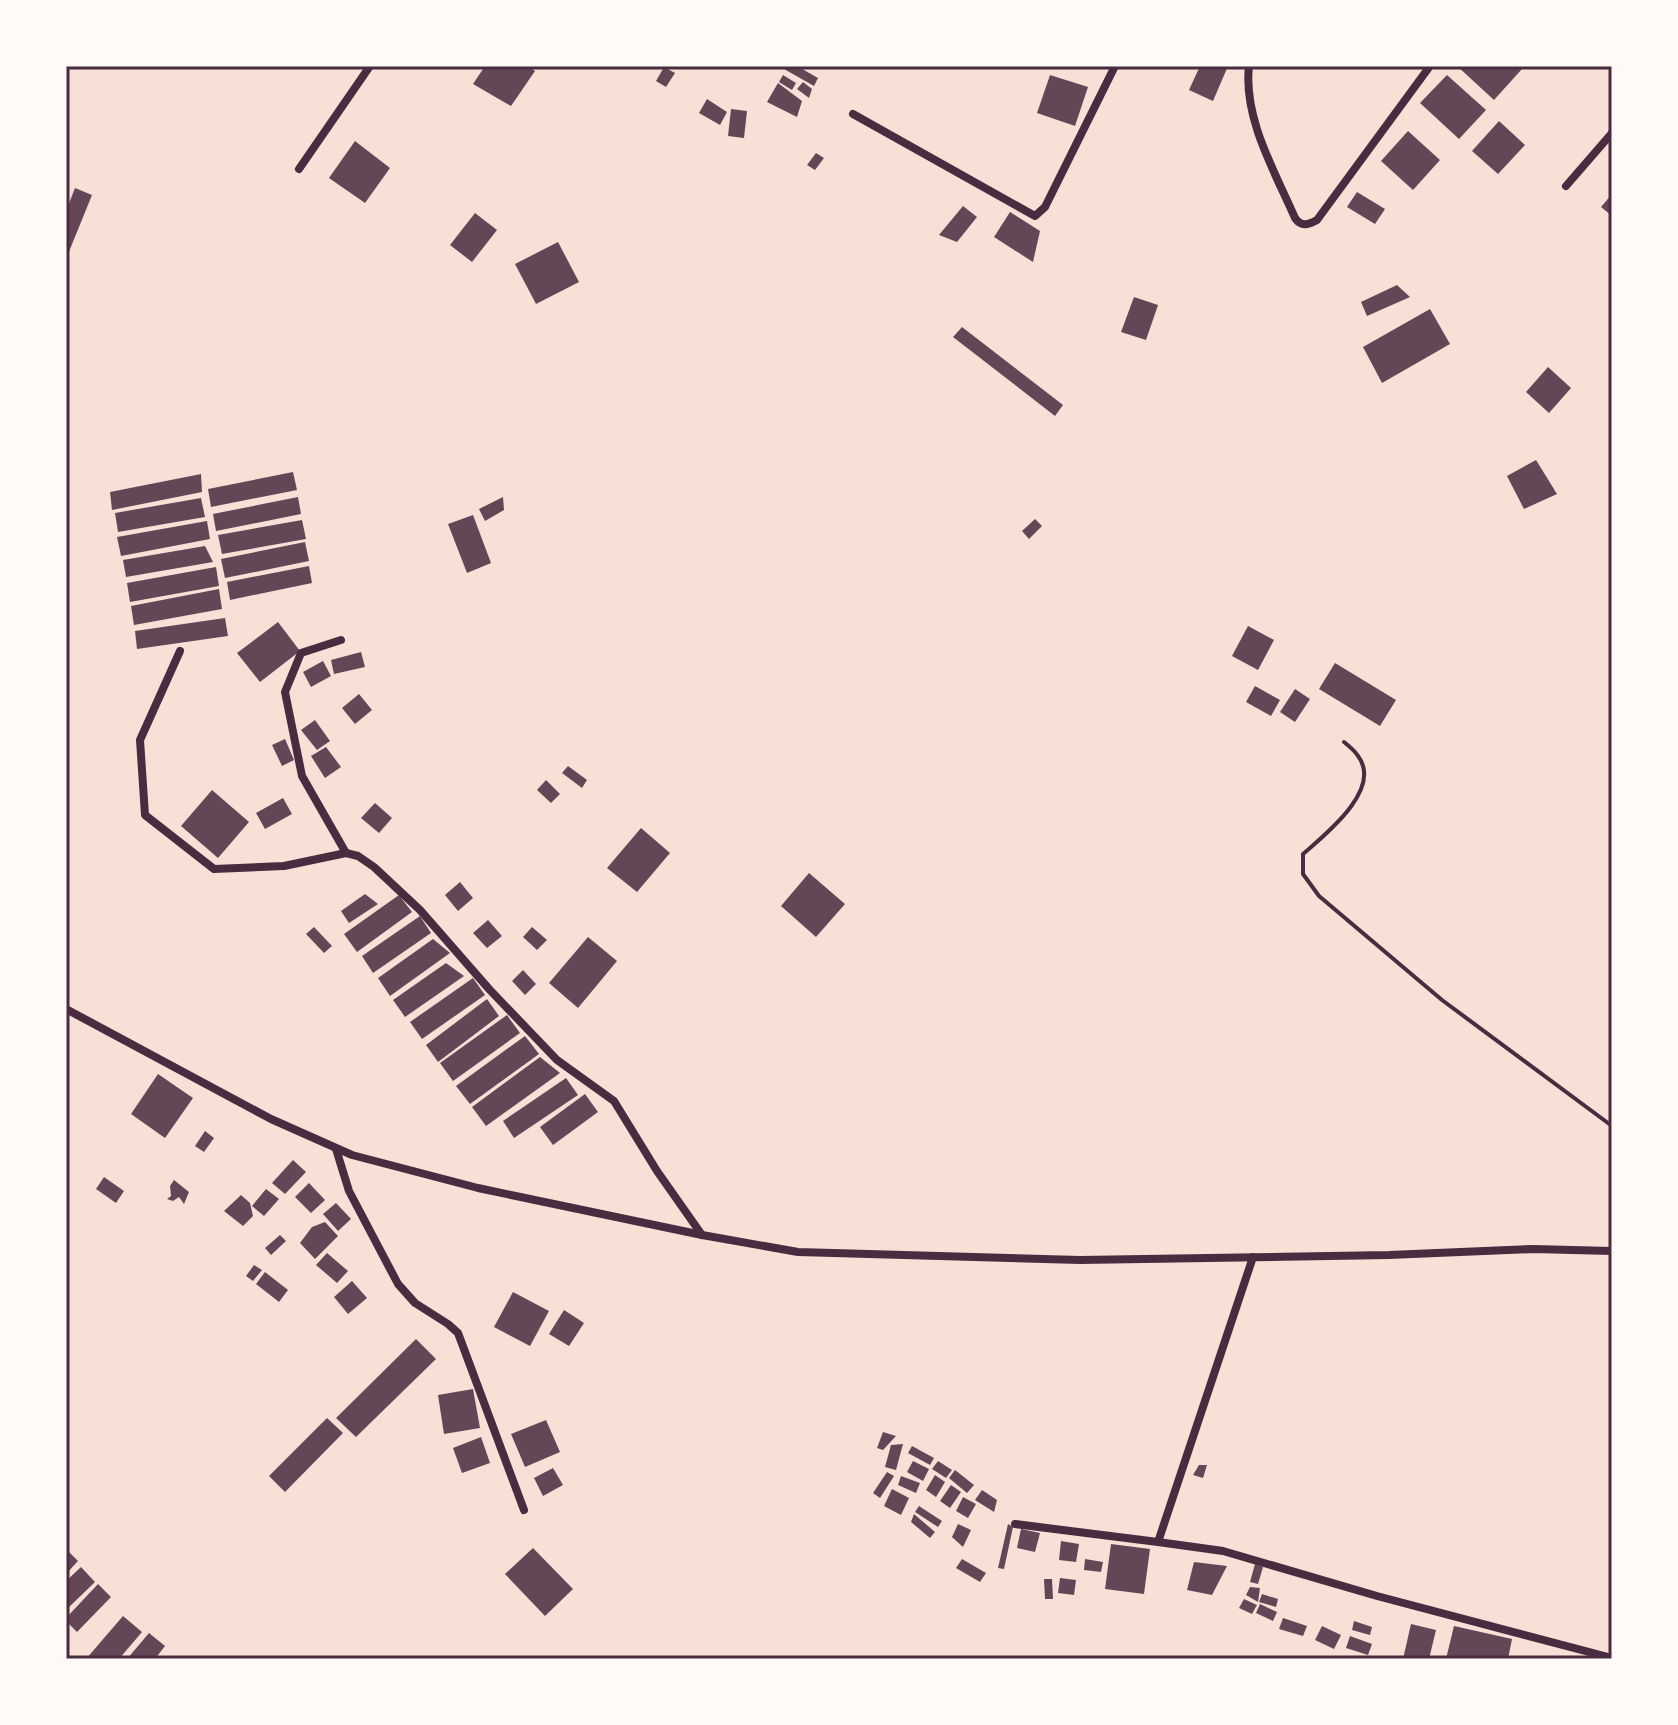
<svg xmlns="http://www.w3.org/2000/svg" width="1678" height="1725" font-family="Jost,sans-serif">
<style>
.building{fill:#644757}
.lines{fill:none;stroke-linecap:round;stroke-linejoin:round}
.service{stroke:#4a2c40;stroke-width:4}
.minor{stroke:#4a2c40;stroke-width:8}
.neatline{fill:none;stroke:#4a2c40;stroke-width:3}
</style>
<rect width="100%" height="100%" fill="#f7e1d7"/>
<!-- building -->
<g class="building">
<polygon points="485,66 528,66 535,71 511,106 473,84"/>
<polygon points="786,66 797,66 818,78 814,86 784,69"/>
<polygon points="1200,66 1228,66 1213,101 1189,90"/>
<polygon points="1457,66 1518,66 1522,69 1494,100"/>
<polygon points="664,67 675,73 666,87 656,81"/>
<polygon points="783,75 796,83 792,90 779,82"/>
<polygon points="1050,75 1088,87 1075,126 1037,113"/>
<polygon points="1447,75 1486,110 1459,139 1420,103"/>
<polygon points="803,82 812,89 809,98 797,89"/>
<polygon points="778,83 802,101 797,117 767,102"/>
<polygon points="707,99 727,112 720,125 699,113"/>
<polygon points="731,109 747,111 744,138 728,136"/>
<polygon points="1499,121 1525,145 1498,174 1472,151"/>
<polygon points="1408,131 1440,160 1413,190 1381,161"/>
<polygon points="355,141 390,168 365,203 329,178"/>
<polygon points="816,153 824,158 815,170 807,165"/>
<polygon points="75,188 92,195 66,259 66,211"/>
<polygon points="1357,192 1385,209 1375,224 1347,207"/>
<polygon points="1612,194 1612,216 1601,207"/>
<polygon points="963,206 977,217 957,242 939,235"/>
<polygon points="1010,212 1040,231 1033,262 994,237"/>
<polygon points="475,213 497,230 472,262 450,245"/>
<polygon points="558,242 579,282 536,304 515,264"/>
<polygon points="1397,285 1410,297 1367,316 1361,302"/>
<polygon points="1134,297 1158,305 1146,340 1121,332"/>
<polygon points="1430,309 1450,344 1382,383 1363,347"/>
<polygon points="962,327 1063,405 1055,416 953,337"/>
<polygon points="1548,367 1571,388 1549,413 1526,392"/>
<polygon points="1536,460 1557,494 1524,509 1507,476"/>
<polygon points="293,472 297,490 211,507 208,489"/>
<polygon points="201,474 202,492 112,510 110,492"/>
<polygon points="298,497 301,514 216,531 213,514"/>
<polygon points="503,497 504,510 485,521 479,509"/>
<polygon points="201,498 205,517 118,532 115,513"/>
<polygon points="473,515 491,563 467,573 448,524"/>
<polygon points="1035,519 1042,526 1029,539 1022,531"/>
<polygon points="302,520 306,539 222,554 218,535"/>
<polygon points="207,521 210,539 121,556 117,537"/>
<polygon points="305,542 309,561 225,578 221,559"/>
<polygon points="205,546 213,562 126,577 123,560"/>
<polygon points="309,566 312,583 230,600 227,582"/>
<polygon points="216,567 219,586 130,602 127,583"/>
<polygon points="219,589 222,609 134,625 131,606"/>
<polygon points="225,618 228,636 137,649 135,631"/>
<polygon points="278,622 300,651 260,682 237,653"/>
<polygon points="1248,626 1274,640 1258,670 1232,656"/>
<polygon points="361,652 365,667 334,674 331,660"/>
<polygon points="323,661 331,676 311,687 303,672"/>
<polygon points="1335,663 1396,700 1380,726 1319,689"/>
<polygon points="1255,686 1280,700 1271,716 1246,702"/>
<polygon points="1295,689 1310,699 1295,722 1280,712"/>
<polygon points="359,694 372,710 355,724 342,708"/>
<polygon points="315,720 330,741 317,750 301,730"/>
<polygon points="285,739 294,760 282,766 272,745"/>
<polygon points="326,747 341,767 325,778 311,756"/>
<polygon points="568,766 587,780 582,788 562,773"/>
<polygon points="546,780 560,794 551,803 537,790"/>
<polygon points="212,790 249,822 218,858 181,826"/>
<polygon points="283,798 292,814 265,829 256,813"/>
<polygon points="375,803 392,818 379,833 361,818"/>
<polygon points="641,828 670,853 637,892 607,868"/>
<polygon points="809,873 845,904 816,937 781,906"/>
<polygon points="460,882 473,898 458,911 445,895"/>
<polygon points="365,894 378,904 349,923 341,911"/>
<polygon points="399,895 412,912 357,952 344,934"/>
<polygon points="420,916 431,933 373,973 362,956"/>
<polygon points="488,920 502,936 487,948 473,933"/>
<polygon points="314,927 332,946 324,953 306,934"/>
<polygon points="532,927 547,940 537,950 523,937"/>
<polygon points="588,937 617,961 578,1008 549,983"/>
<polygon points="433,939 450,953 390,996 378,978"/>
<polygon points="446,963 464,976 405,1017 393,1000"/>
<polygon points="523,970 536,984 525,995 512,981"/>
<polygon points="473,978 485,995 422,1039 410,1022"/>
<polygon points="487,999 499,1016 438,1062 426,1045"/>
<polygon points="507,1015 520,1033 453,1081 440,1063"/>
<polygon points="525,1036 539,1054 470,1104 456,1086"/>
<polygon points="540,1057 560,1073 486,1126 472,1107"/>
<polygon points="158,1074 193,1098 165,1138 131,1114"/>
<polygon points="566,1078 578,1095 514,1138 503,1121"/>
<polygon points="585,1094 598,1112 553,1145 540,1127"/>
<polygon points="205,1131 214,1138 204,1152 195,1146"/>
<polygon points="293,1160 306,1172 285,1194 272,1183"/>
<polygon points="104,1177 124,1191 116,1203 96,1189"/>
<polygon points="174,1180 189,1192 184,1204 179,1197 173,1201 167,1199 171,1196 170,1186"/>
<polygon points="309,1183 325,1200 311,1213 295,1197"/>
<polygon points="266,1189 279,1199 264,1216 252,1206"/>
<polygon points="241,1195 250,1203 253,1216 243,1226 224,1211"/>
<polygon points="336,1203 351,1219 338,1231 323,1214"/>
<polygon points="325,1222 338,1236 315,1259 300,1243 312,1227"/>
<polygon points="280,1235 286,1241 271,1255 265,1248"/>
<polygon points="327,1253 348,1271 337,1283 316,1265"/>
<polygon points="254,1265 262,1270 253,1281 246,1276"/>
<polygon points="265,1272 288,1290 279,1302 256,1284"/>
<polygon points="352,1281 367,1298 348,1314 334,1297"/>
<polygon points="513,1292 549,1311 530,1346 494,1327"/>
<polygon points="564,1310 584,1323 569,1346 549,1334"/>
<polygon points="416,1339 436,1359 356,1437 336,1418"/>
<polygon points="473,1389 480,1428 444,1434 438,1395"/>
<polygon points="327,1418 343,1433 285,1492 269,1476"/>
<polygon points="546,1420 560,1452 525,1467 511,1434"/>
<polygon points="883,1432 896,1436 883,1450 877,1448"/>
<polygon points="481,1437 490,1463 462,1473 453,1448"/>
<polygon points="903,1444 896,1470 885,1467 891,1445"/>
<polygon points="912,1446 934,1458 930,1465 908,1453"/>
<polygon points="913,1461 929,1469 923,1481 907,1472"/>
<polygon points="938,1461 952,1470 946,1478 932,1469"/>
<polygon points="1199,1465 1207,1465 1203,1478 1193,1475"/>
<polygon points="553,1468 563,1485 543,1496 534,1478"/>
<polygon points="955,1470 974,1485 967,1493 949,1478"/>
<polygon points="887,1472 894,1476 880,1498 873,1493"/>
<polygon points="935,1475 945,1482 936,1497 926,1490"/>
<polygon points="901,1476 920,1483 916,1493 898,1485"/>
<polygon points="951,1485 961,1492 950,1508 940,1501"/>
<polygon points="892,1489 909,1498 901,1515 884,1506"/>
<polygon points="982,1490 997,1500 994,1512 975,1500"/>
<polygon points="963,1497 976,1504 968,1518 956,1511"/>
<polygon points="919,1506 942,1521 938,1527 915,1512"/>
<polygon points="914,1514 935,1532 930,1538 911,1522"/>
<polygon points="958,1524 971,1530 963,1547 952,1537"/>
<polygon points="1008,1524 1013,1527 1004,1569 998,1568"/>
<polygon points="1021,1529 1040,1533 1035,1552 1017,1548"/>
<polygon points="1061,1541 1079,1544 1076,1562 1059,1560"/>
<polygon points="1111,1544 1150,1549 1144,1594 1105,1589"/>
<polygon points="533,1548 573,1589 545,1616 505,1574"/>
<polygon points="66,1549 78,1561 66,1574"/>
<polygon points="962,1559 986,1573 980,1582 956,1568"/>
<polygon points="1085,1559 1103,1562 1101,1572 1084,1570"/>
<polygon points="1194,1562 1227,1566 1212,1595 1187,1590"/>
<polygon points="1255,1564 1263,1567 1258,1584 1250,1582"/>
<polygon points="81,1567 95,1582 66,1610 66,1581"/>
<polygon points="1060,1578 1076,1580 1074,1595 1058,1593"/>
<polygon points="1044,1579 1052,1579 1053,1599 1045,1599"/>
<polygon points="98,1584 111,1597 77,1632 66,1621 66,1618"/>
<polygon points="1250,1587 1260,1588 1258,1602 1246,1595"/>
<polygon points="1262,1594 1278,1599 1276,1607 1259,1602"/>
<polygon points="1244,1599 1257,1605 1252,1614 1239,1608"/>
<polygon points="1260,1604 1277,1612 1273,1621 1256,1613"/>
<polygon points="123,1616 142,1632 119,1659 86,1659"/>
<polygon points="1283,1618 1307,1626 1303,1636 1279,1629"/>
<polygon points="1354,1621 1372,1627 1370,1635 1352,1630"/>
<polygon points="1411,1624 1436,1630 1429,1659 1403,1659"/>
<polygon points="1322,1626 1341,1635 1334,1649 1315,1640"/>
<polygon points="1454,1626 1512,1639 1508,1659 1446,1659"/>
<polygon points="149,1633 165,1646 155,1659 127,1659"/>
<polygon points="1350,1636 1372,1644 1368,1655 1346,1648"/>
</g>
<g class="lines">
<!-- service -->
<path class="service" d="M1344,742C1349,746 1355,751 1358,756C1383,789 1326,834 1303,854V874L1319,896L1442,1000L1612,1126"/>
<!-- minor -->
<g class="minor">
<path d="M1249,66C1243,118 1275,172 1295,218C1301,227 1308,225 1317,220L1430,66"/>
<polyline points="853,114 1035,216 1045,207 1115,66"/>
<polyline points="299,169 370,66"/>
<polyline points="1566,186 1612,133"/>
<polyline points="341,640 301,653 285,692 302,776 346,853"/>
<polyline points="180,651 140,740 145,815 214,869 284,866 346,853 358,856 374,867 420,910 489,989 557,1060 614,1101 657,1171 702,1235"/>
<polyline points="66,1009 271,1119 352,1155 478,1188 702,1235 798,1252 1080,1260 1389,1255 1533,1249 1612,1251"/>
<polyline points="336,1149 349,1191 398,1284 415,1303 448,1324 458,1333 524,1510"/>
<polyline points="1015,1524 1158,1542 1253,1257"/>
<polyline points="1158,1542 1223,1551 1377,1596 1612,1658"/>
</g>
</g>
<!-- border -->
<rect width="1678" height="1725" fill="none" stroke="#fffaf5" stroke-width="136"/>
<rect x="68" y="68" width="1542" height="1589" class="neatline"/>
</svg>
